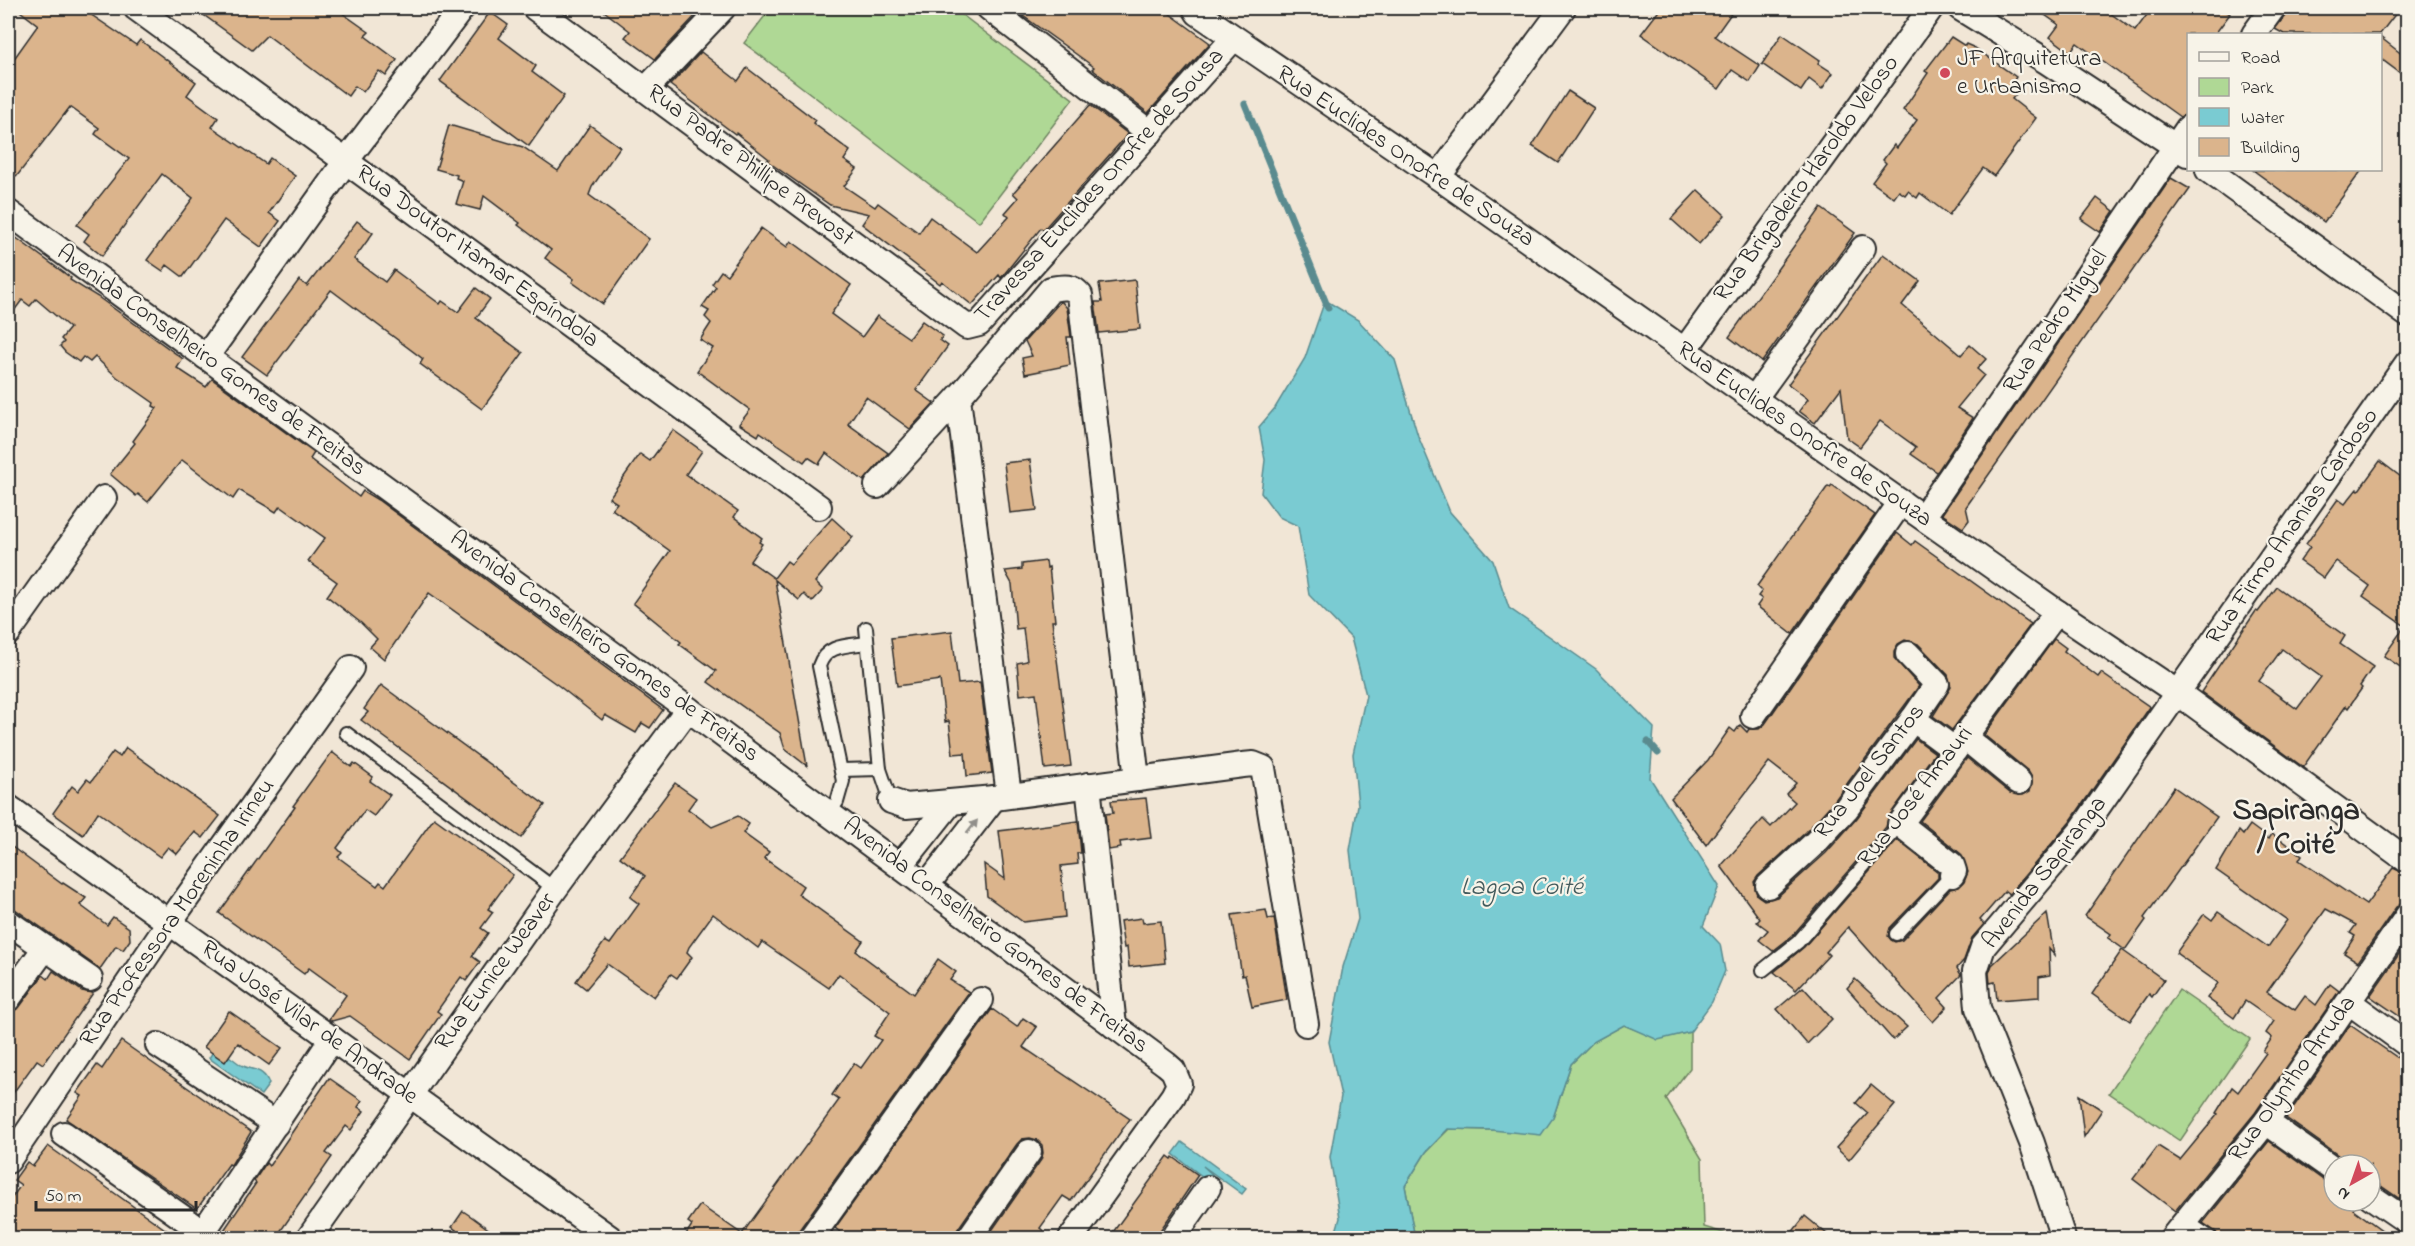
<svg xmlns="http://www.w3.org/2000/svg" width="2415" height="1246" font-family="'Indie Flower',sans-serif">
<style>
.green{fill:#afd895;stroke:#6d8260;stroke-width:1.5}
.water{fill:#7acbd2;stroke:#5a8b8f;stroke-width:1.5}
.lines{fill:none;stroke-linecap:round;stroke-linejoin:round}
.stream{stroke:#5a8b8f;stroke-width:7}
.building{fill:#dbb48c;stroke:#2b2b2b;stroke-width:1.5;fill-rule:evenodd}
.lane-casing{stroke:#2b2b2b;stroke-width:16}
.street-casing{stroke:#2b2b2b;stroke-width:28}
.lane{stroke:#f7f3e8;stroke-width:12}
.street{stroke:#f7f3e8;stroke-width:24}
.oneway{fill:#918f8a}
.poi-dot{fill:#d1495b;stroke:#f7f3e8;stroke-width:2}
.labels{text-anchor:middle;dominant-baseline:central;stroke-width:4.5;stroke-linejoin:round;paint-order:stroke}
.poi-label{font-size:24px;fill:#2b2b2b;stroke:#f7f3e8;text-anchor:start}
.street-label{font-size:24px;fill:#2b2b2b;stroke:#f7f3e8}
.water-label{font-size:26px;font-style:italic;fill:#435b5d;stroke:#f7f3e8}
.district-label{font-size:30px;font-weight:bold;fill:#2b2b2b;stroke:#f7f3e8}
</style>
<rect width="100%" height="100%" fill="#f1e6d6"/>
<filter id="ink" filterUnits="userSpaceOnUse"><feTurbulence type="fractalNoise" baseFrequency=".0167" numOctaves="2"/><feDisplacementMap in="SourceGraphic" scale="12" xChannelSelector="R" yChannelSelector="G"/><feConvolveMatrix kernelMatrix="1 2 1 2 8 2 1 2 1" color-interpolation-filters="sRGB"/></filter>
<g filter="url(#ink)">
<!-- green -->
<g class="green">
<polygon points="771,8 953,8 1073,99 979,222 744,43"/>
<polygon points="2179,990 2250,1039 2180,1141 2109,1093"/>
<polygon points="1624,1025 1658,1039 1690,1032 1690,1068 1666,1099 1702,1159 1704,1227 1734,1236 1734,1238 1415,1238 1405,1186 1426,1152 1449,1129 1492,1130 1553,1118 1571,1064 1593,1042"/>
</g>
<!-- water -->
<g class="water">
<polygon points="1325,300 1358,320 1395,360 1418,436 1450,512 1493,561 1509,608 1596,669 1654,728 1650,778 1719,886 1703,926 1720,944 1725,971 1712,1002 1690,1032 1658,1040 1624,1025 1593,1042 1571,1064 1553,1118 1541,1135 1492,1130 1448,1129 1426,1152 1405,1186 1415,1238 1334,1238 1340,1218 1330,1157 1341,1096 1329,1042 1343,967 1358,919 1350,850 1358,805 1353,754 1366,695 1351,638 1309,595 1298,526 1279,517 1261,493 1265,460 1259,427 1275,408 1305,358"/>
<path d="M216,1047C225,1053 233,1059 241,1065C252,1071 264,1068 269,1084L261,1095L209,1058Z"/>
<polygon points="1182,1142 1246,1189 1242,1194 1203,1166 1215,1177 1211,1183 1173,1154"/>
</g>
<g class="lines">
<!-- stream -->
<g class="stream">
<polyline points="1245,104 1328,308"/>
<polyline points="1648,742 1658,753"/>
<polyline points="2194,1237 2196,1238"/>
</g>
</g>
<!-- building -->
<g class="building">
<polygon points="16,8 81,8 136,45 140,40 196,82 187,95 218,118 212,127 266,164 270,158 295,176 269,213 280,221 261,247 224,220 183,277 167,265 163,271 147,260 193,198 162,174 102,256 84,241 89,234 77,225 129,159 95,134 99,128 70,107 17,176 8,169 8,67 38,25"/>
<polygon points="194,8 335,8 369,32 365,36 397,60 386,76 379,71 363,92 355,86 348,96 267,35 252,50"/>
<polygon points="600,8 688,8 697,14 655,59 625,37 630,31"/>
<polygon points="1012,8 1162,8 1210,43 1148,113 1092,69 1094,67"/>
<polygon points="1661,8 1735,8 1715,36 1760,66 1750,82 1732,70 1719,89 1641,34"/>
<polygon points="2035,8 2103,8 2135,31 2152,8 2221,8 2230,14 2215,34 2188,34 2188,114 2180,117 2077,43 2070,52 2050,37 2059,25"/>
<polygon points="2287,8 2400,8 2380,34 2284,34 2275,29 2285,16"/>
<polygon points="490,12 508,25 499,38 536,66 532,72 564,96 529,146 440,81"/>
<polygon points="1782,34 1820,60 1818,63 1833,73 1822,89 1809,79 1801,91 1762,64"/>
<polygon points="1951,37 1965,46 1966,44 1975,48 2016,77 2009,89 2016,94 2012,99 2036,118 1994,176 1983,168 1949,215 1920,193 1917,198 1908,191 1905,195 1899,191 1894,198 1872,182 1886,163 1883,160 1894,145 1897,148 1917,120 1903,110 1928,73 1925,71"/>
<polygon points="2380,37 2408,59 2408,79 2380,58"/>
<polygon points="701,52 738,81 747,68 815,120 813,123 850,151 844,160 857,169 844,186 875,207 878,203 919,233 930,217 977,252 1009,217 1005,213 1018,198 1013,193 1090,105 1128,134 1043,230 1041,228 1001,278 999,275 972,305 942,281 940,284 862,224 869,214 830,205 767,161 769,159 736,133 735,134 670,85"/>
<polygon points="1568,91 1594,108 1558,163 1532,146"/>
<polygon points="449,125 523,147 558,171 590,125 620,147 592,187 589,195 649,239 603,304 572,282 574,279 545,258 551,250 518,225 520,223 484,196 480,210 456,204 463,181 456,178 457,175 436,169"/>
<polygon points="2253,170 2362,170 2324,222"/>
<polygon points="2171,178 2190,189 1966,507 1969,520 1963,528 1942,514"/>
<polygon points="1698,190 1725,215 1699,244 1671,219"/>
<polygon points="2097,198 2114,211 2100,232 2081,219"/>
<polygon points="1821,208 1855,233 1762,362 1729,337"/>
<polygon points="357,221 373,233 354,259 385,282 394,270 440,304 442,301 458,312 476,288 490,299 476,318 523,353 482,409 420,364 423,359 331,290 267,375 242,357 299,280 307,286"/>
<polygon points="761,228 787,247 791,241 851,285 831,314 862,337 877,316 909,338 922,321 943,336 940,340 948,346 916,390 934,403 910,429 866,397 848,424 888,453 864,481 826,453 819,464 808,457 804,462 760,432 758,436 739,424 750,410 697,371 713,348 700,340 711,323 705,317 709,311 702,307 716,287 712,284 721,271 727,275"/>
<polygon points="15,237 71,278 70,280 98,297 183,359 177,368 206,387 212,379 314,453 310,459 359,497 363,491 378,500 663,710 650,728 642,723 636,733 605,715 602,720 559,686 429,593 384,659 370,647 377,639 361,623 327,596 337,582 308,561 325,538 280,506 276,512 239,490 233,499 182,460 148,502 138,494 136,496 110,474 135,443 133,441 157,408 153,406 154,403 117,377 95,357 90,362 83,357 79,362 65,352 60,346 64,342 61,339 70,328 36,299 30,306 22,300 8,319 8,249"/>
<polygon points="1883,254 1920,281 1902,305 1961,355 1970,345 1986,359 1977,369 1984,375 1957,408 1973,418 1937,472 1911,454 1916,447 1880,421 1860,447 1847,438 1841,388 1815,423 1799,411 1808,399 1788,384"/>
<polygon points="1135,280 1140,329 1099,333 1095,302 1102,302 1099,284"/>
<polygon points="1060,302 1062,302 1067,308 1071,337 1067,337 1070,365 1025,374 1022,358 1032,356 1025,341"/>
<polygon points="673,430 702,451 686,474 738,511 734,517 762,538 759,542 762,544 750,561 774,578 787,561 791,564 832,518 853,537 815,582 823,590 812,602 804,594 799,600 775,580 807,766 785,749 780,733 708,682 716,671 679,644 681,642 633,603 670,551 612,509 617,503 609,498 640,454 650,461"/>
<polygon points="1030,460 1037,510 1010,513 1004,463"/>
<polygon points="2380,461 2401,477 2400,479 2408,485 2408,672 2384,656 2405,626 2363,596 2370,586 2336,561 2324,578 2300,561 2310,547 2306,544 2338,499 2345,504 2357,489 2359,490"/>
<polygon points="1832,485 1875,515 1792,634 1757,606 1762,599 1758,596 1762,591 1757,586 1828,486 1830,487"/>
<polygon points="1897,533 1912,545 1915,541 2031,624 1952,730 1933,716 1951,687 1948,675 1918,644 1905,640 1898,644 1894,651 1894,658 1919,686 1835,800 1806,832 1758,876 1754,882 1757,895 1764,900 1777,897 1826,853 1857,818 1916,739 1935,753 1889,816 1886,827 1792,936 1773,951 1759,940 1768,930 1757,922 1760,919 1721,866 1763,819 1771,827 1795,802 1786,794 1796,783 1769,762 1706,845 1671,798 1708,760 1730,728 1735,732 1740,725 1747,732 1749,729 1759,729 1765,724"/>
<polygon points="1046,561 1047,568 1049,567 1055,621 1052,621 1071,766 1045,769 1036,693 1020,695 1017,663 1027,661 1023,628 1016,629 1012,584 1005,571 1022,569 1022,564"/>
<path d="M2277,587L2345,636L2340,644L2373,667L2360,686L2362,688L2348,708L2346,706L2303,767L2201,692L2256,611L2258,612ZM2282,649L2321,677L2297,709L2259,681Z"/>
<polygon points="952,631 958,684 980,682 992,773 967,776 965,753 953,754 949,721 945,722 940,680 897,686 891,638"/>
<polygon points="2054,639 2066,648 2064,651 2098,677 2101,673 2150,707 2070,822 2009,894 2005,891 1980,920 1984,924 1972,938 1964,960 1957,968 1961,975 1939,998 1947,1007 1933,1022 1848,927 1826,952 1829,955 1796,990 1774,972 1804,947 1897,840 1938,872 1938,878 1890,928 1888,936 1891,940 1895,942 1902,940 1950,889 1959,887 1964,882 1968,872 1961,854 1920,821 1967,758 2010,793 2023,795 2030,791 2032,778 2028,771 1984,735"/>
<polygon points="381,685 545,805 521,838 361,720 368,712 364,709"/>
<polygon points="126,748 220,816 203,838 195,832 177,854 168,847 160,857 98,812 83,835 53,813 72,786 78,791 87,779 91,782 113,752 120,757"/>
<polygon points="332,752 351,767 354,763 373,777 370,781 390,795 374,816 365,810 337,848 342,853 338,857 377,886 380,882 385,886 434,818 513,875 488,909 493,912 481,928 488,933 472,956 480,962 466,981 461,977 437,1011 441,1014 410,1059 350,1016 332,1021 329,1019 346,995 309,968 304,974 219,913 290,814 295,807 293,806"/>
<polygon points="675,783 696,798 688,809 712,827 738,816 749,824 743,833 769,852 764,858 803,886 798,894 863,941 856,951 914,994 938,959 956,972 950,980 969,992 799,1230 797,1239 683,1239 692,1225 688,1222 700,1205 742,1234 839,1100 832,1095 854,1063 861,1068 881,1040 874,1036 890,1012 839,974 829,988 762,942 758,948 713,914 689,947 687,952 692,957 677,978 671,974 654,997 607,964 586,989 576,981 605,941 610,944 639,904 630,897 645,876 620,857"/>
<polygon points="2174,787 2217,817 2144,918 2146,920 2125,950 2108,938 2111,934 2085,916"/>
<polygon points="1146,798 1151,838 1120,842 1121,848 1109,850 1105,814 1113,813 1111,801"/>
<polygon points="1078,821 1081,853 1077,853 1078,864 1061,866 1065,917 1023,922 987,896 984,864 1005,879 999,831"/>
<polygon points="2250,825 2269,839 2272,834 2302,855 2299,860 2366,905 2393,868 2408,875 2408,901 2396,907 2358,962 2344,953 2355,936 2350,933 2356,925 2326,909 2267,992 2295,1010 2305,996 2316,1005 2330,984 2339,991 2255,1113 2175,1211 2133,1179 2158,1146 2180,1160 2218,1114 2216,1113 2232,1087 2238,1092 2266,1053 2263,1051 2272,1038 2266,1033 2274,1021 2245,1001 2234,1018 2207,998 2218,983 2176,953 2204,914 2212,920 2218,912 2268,947 2287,920 2216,870 2239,831 2243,835"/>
<polygon points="8,844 62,884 63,883 86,898 80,905 107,925 113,917 129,928 130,940 123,950 116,946 100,969 8,904"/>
<polygon points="1266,910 1268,919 1274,918 1287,1000 1252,1007 1245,975 1242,976 1232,915"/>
<polygon points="2047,913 2054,955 2049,949 2050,975 2039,977 2039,997 1997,1000 1995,982 1990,983 1989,973 1992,965"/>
<polygon points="1142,918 1143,923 1161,921 1165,963 1129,967 1127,947 1124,948 1120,921"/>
<polygon points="2408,941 2408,1022 2370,996"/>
<polygon points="2122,950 2164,980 2152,997 2149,994 2130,1021 2092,994"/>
<polygon points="53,971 82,991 93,993 43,1064 37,1060 8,1100 8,1013 19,1008 43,975 48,979"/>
<polygon points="1855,979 1907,1027 1893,1040 1847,988"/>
<polygon points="1803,987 1832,1019 1807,1044 1777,1009"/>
<polygon points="992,1009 1017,1027 1023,1018 1037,1027 1023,1047 1130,1119 1071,1201 1063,1196 1040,1228 1053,1239 986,1239 1041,1160 1043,1153 1042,1145 1037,1140 1030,1138 1022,1139 1017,1144 957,1230 955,1239 849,1239 835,1228"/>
<polygon points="229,1011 282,1048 269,1065 238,1043 225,1062 204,1047"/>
<polygon points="2350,1025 2408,1065 2408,1189 2400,1199 2378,1184 2370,1182 2370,1165 2347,1165 2342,1158 2286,1118"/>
<polygon points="121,1041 251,1132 231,1165 229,1164 197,1209 66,1119 82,1096 77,1093 97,1065 102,1069"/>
<polygon points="329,1078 362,1101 358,1107 364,1111 351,1130 346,1126 326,1153 332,1157 275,1239 218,1239 256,1183 254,1181 266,1163 269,1166"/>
<polygon points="1871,1085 1895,1105 1849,1160 1836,1148 1868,1113 1856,1103"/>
<polygon points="2079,1095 2102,1110 2084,1137"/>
<polygon points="2269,1141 2326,1182 2334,1184 2334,1201 2357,1201 2353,1209 2394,1239 2219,1239 2216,1232 2203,1223"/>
<polygon points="48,1146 99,1182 179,1239 16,1239 8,1233 8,1203 21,1185 14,1180 27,1162 33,1166"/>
<polygon points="1168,1156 1172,1159 1173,1157 1198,1175 1171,1215 1154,1239 1108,1239"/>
<polygon points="463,1211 472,1217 502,1239 450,1239 456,1230 452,1227"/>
<polygon points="1805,1216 1833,1239 1787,1239"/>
</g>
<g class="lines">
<defs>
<g id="lane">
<polyline points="866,628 880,769 891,801"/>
<polyline points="346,733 555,889"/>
<polyline points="841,770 880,769"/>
<path d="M829,813L837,802L843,781L819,666C826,644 848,646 867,643"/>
<polyline points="1896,934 1952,875"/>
<polyline points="1763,970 1798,942 1900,824"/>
<polyline points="2186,1221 2211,1238"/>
</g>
<g id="street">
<polyline points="136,8 819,507"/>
<polyline points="535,8 967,327 979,324 1233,39"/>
<polyline points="989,8 1150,133"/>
<polyline points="1195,8 1198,13 1438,177 2057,612 2178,693 2408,861"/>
<polyline points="1960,8 2046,61 2187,154"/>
<polyline points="2254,34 2273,8"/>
<polyline points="646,89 723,8"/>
<polyline points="2208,170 2408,315"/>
<polyline points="1438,177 1563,8"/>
<polyline points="8,212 688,709 1166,1064 1173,1070 1179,1084 1173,1096 1071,1238"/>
<polyline points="1684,351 1931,8"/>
<polyline points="206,357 346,161 462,8"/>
<polyline points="958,398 1009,795"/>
<polyline points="1754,399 1863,248"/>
<path d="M877,486L958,398L1051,289C1063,287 1072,285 1080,295L1137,779"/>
<polyline points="1923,517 2188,128"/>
<polyline points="8,633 104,498"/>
<polyline points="1753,716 1901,502"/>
<polyline points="1913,719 1955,750"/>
<polyline points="1964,737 2019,782"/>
<polyline points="1088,785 1114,1026"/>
<polyline points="891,801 906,806 994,798 1243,765 1253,764 1263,768 1306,1024"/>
<polyline points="8,807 610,1238"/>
<polyline points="901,865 951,802"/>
<polyline points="1952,875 1954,871 1952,865 1900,824 2057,612"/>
<polyline points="927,885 994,798"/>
<polyline points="1768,886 1816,842 1846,809 1913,719 1937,684 1908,654"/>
<polyline points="8,922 90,979"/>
<polyline points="8,999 45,948"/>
<polyline points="2349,1002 2408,1045"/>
<polyline points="158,1045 276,1124"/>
<polyline points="2266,1122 2334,1170"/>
<polyline points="64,1134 203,1232"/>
<polyline points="8,1161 169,923 351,668"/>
<polyline points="2370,1196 2408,1222"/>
<polyline points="199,1238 332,1039"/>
<polyline points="309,1238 555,889 688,709"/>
<polyline points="811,1238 981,1000"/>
<polyline points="969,1238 1029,1152"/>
<polyline points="1173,1238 1208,1188"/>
<polyline points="2063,1238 2032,1143 1978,1008 1975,971 1983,947 2081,831 2408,362"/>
<polyline points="2172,1238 2266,1122 2408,915"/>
</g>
</defs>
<!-- lane casing -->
<use href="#lane" class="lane-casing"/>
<!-- street casing -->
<use href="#street" class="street-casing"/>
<!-- lane -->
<use href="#lane" class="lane"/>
<!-- street -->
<use href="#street" class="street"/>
</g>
<!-- one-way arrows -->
<defs><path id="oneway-solid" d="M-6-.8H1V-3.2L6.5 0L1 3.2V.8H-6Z" transform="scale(1.5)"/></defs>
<use class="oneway" href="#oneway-solid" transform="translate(972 827) rotate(-52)"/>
</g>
<!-- markers -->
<circle class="poi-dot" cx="1945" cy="73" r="6"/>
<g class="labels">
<!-- poi labels -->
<g class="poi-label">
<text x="1957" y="59">JF Arquitetura<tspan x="1957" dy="28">e Urbanismo</tspan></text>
</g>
<!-- street labels -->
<g class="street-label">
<text transform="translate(1405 157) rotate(34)">Rua Euclides Onofre de Souza</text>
<text transform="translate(750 166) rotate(37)">Rua Padre Phillipe Prevost</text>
<text transform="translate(1807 179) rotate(-54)">Rua Brigadeiro Haroldo Veloso</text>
<text transform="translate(1100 186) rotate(-48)">Travessa Euclides Onofre de Sousa</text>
<text transform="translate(477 257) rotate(36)">Rua Doutor Itamar Espíndola</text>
<text transform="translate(2056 322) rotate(-56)">Rua Pedro Miguel</text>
<text transform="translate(211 361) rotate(36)">Avenida Conselheiro Gomes de Freitas</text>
<text transform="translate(1804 435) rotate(35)">Rua Euclides Onofre de Souza</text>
<text transform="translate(2293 527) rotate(-55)">Rua Firmo Ananias Cardoso</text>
<text transform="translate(604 647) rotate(36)">Avenida Conselheiro Gomes de Freitas</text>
<text transform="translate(1870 772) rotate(-52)">Rua Joel Santos</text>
<text transform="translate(1916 797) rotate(-52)">Rua José Amauri</text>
<text transform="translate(2045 873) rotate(-52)">Avenida Sapiranga</text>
<text transform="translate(178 913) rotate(-55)">Rua Professora Moreninha Irineu</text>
<text transform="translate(995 936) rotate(37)">Avenida Conselheiro Gomes de Freitas</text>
<text transform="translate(496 972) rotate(-54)">Rua Eunice Weaver</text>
<text transform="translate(309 1023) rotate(36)">Rua José Vilar de Andrade</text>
<text transform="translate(2293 1079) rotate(-54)">Rua Olyntho Arruda</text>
</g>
<!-- water labels -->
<g class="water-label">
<text x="1522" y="888">Lagoa Coité</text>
</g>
<!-- district labels -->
<g class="district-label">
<text x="2296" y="812">Sapiranga<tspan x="2296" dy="34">/ Coité</tspan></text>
</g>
</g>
<!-- margin -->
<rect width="2415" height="1246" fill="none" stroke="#f7f3e8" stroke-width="30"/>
<rect x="15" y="15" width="2385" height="1216" fill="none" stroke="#2b2b2b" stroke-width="2" filter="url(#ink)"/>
<!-- legend -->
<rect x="2187" y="33" width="195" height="138" fill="#f7f3e8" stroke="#a5a39c" stroke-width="1.5"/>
<rect x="2199" y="52" width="30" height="9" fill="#f7f3e8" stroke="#a5a39c" stroke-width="1.5"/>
<text x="2241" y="63" font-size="18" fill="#2b2b2b">Road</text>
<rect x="2199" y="78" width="30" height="18" fill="#afd895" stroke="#a5a39c" stroke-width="1.5"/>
<text x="2241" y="93" font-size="18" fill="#2b2b2b">Park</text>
<rect x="2199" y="108" width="30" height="18" fill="#7acbd2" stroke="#a5a39c" stroke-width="1.5"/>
<text x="2241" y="123" font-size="18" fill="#2b2b2b">Water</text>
<rect x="2199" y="138" width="30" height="18" fill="#dbb48c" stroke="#a5a39c" stroke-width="1.5"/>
<text x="2241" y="153" font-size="18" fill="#2b2b2b">Building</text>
<!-- north arrow -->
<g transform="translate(2352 1183) rotate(220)"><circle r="28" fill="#f7f3e8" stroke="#a5a39c" stroke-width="1.5"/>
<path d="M0-4.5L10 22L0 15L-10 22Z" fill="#d1495b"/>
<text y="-9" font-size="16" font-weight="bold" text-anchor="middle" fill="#2b2b2b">N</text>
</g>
<!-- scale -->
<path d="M36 1201v9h160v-9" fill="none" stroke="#2b2b2b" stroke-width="3"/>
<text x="45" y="1201" font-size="18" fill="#2b2b2b" stroke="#f7f3e8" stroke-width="4.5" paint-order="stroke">50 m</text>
</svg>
